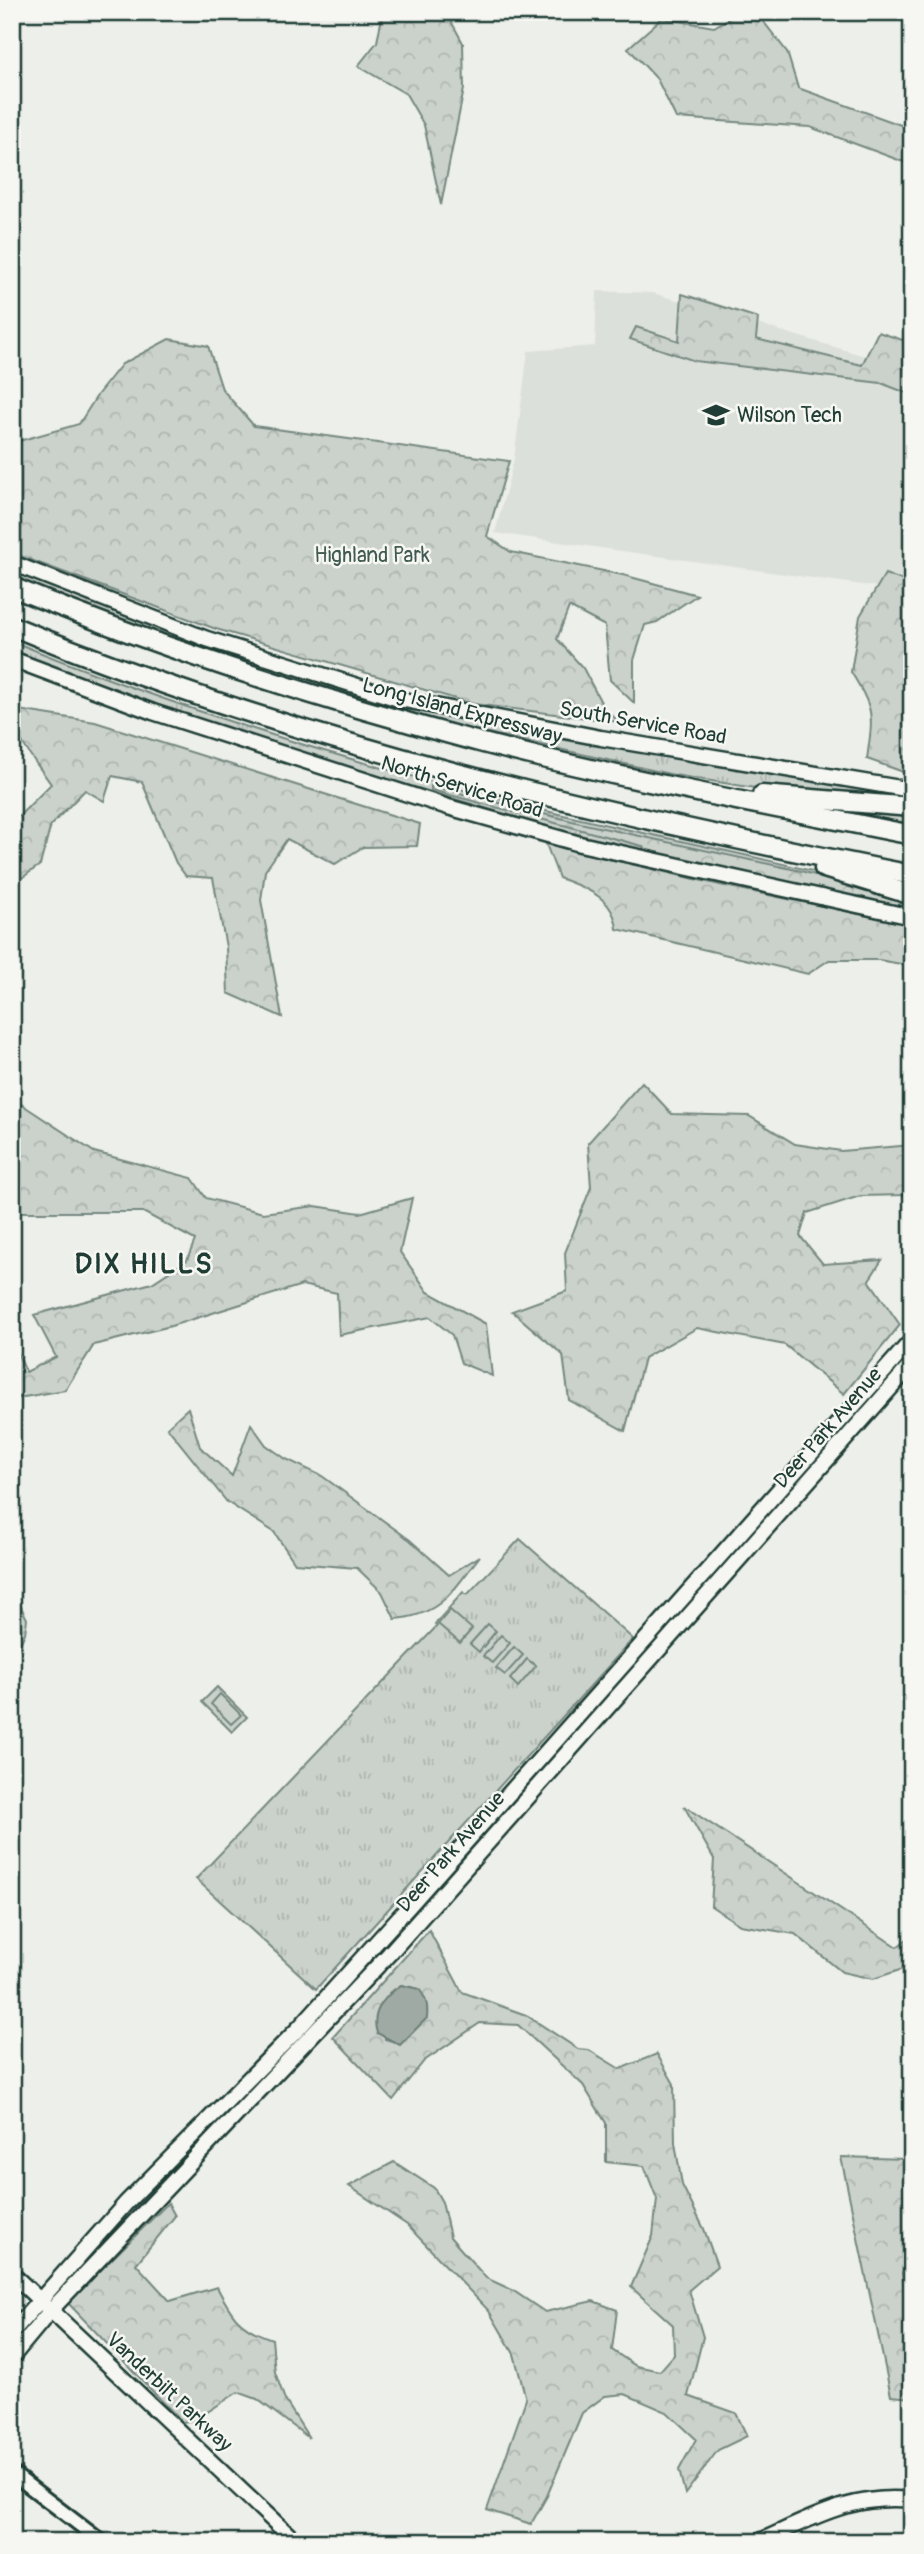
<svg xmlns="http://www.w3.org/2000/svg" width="924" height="2554" font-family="Pangolin,sans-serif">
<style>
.built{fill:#dce0db}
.grass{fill:url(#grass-tufts);stroke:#758880;stroke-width:2}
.forest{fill:url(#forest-crowns);stroke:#758880;stroke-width:2;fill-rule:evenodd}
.pitch{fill:#cbd2cc;stroke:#758880;stroke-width:2}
.water{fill:#9faaa4;stroke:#6c7e77;stroke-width:2}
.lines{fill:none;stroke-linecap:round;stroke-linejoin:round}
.minor-casing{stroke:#1f3d34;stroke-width:18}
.major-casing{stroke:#1f3d34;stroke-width:19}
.highway-casing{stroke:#1f3d34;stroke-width:23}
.minor{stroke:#f6f6f2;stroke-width:12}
.major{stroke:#f6f6f2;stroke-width:14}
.highway{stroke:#f6f6f2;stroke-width:18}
.labels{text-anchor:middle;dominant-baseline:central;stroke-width:5;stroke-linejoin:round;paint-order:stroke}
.poi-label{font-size:21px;fill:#1f3d34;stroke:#f6f6f2;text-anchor:start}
.park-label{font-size:21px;fill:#415b52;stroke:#f6f6f2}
.street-label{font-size:21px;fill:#1f3d34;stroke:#f6f6f2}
.district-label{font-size:28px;font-weight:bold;letter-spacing:2px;fill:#1f3d34;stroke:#f6f6f2}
</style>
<defs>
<pattern id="grass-tufts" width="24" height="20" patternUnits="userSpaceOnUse" patternTransform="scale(1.75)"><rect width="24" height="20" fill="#cbd2cc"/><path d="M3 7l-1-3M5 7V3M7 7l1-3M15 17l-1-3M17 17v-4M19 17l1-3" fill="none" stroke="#aeb5b0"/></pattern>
<pattern id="forest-crowns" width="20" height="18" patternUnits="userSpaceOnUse" patternTransform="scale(1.75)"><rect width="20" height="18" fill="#cbd2cc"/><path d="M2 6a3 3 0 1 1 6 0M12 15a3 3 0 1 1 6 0" fill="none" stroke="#aeb5b0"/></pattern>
</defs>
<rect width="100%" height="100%" fill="#edefea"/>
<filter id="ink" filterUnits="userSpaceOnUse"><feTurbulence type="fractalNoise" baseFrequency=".0143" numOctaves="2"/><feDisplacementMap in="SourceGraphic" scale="14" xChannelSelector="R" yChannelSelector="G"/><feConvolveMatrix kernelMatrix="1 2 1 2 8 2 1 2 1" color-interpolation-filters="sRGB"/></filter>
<g filter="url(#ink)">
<!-- built -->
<polygon class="built" points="597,291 653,293 912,370 912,592 495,533 514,459 528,351 595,346"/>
<!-- grass -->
<g class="grass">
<polygon points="12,571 248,659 343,688 462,716 622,749 907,796 912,797 912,802 773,791 674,775 387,710 145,632 12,579"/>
<path d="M12,641C184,712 362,766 542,810C633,832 725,849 816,872C848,880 880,893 912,903V911L654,857L492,810L303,754L79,678L12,650Z"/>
<polygon points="861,810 912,816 912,825 864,816 861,814"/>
<polygon points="520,1539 633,1639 316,1989 196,1879 437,1626 435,1624 463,1592 467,1595"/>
<polygon points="217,1687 247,1717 232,1732 202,1702"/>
</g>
<!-- forest -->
<g class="forest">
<polygon points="383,12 446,12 463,43 464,89 441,205 424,125 406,94 358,66 377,42"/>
<polygon points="740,12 756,12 787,52 798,88 912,129 912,165 810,127 676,118 657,79 628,48 662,18 714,27"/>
<polygon points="682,294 758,318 756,339 862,365 878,332 912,343 912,395 881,383 695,361 630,339 636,327 679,341"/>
<polygon points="169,339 208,346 222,389 254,426 509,461 487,536 511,552 623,575 697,595 657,622 645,625 634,660 634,703 610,680 605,626 569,607 557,639 583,668 605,710 620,722 473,704 216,629 12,553 12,443 79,424 98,394 122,364"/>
<path d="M885,574L907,582L912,587V717L907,727L912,731V775L867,759C873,715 875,710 851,672L860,616Z"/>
<path d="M12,709L95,722L420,824L417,846L363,847L335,864L287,839L265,871L261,900L282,1017L228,993L226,947L213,878L186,876L176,863L142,782L112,776L104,801L85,790L51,825L40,865L12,885V823L51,784C36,762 12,736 12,709Z"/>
<polygon points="431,786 580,823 801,871 892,897 912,908 912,911 651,856 642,846 431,790"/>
<path d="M546,844L720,885L912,925V966L879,960H829L808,974L617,929C614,897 586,888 559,878Z"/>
<polygon points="642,1082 672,1114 749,1116 795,1144 841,1151 912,1145 912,1186 904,1195 860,1196 807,1213 800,1236 823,1264 882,1260 869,1280 900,1325 844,1394 785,1345 697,1328 644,1358 625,1431 569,1400 563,1355 512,1311 567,1291 565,1253 591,1187 588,1143"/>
<polygon points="12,1098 94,1152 192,1178 206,1198 263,1213 315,1206 360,1213 412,1198 400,1252 428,1292 486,1324 492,1376 461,1363 452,1335 430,1317 339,1335 337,1293 302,1285 171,1326 94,1345 65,1390 12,1399 12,1341 26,1372 56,1357 34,1315 152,1283 187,1260 195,1240 143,1212 12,1212"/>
<path d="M188,1408L200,1447L232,1476L251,1424L266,1445L286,1459L322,1476L410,1540L449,1575L480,1556C454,1589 441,1616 395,1619L382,1592L357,1568L295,1563L274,1532L227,1502L167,1427Z"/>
<polygon points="12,1589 27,1619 25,1633 12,1662"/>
<polygon points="684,1806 897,1947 912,1935 912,1966 873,1979 842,1972 795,1934 740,1925 711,1906 714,1859"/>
<path d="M429,1930L462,1992L526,2015L578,2049L589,2050L620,2069L657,2054L674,2084L675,2143L682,2185L704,2229L717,2266L689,2290L703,2337L688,2396L736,2413L747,2436L718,2450L685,2494L679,2470L696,2439L667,2412L625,2394L605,2396L582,2413L547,2496L531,2524L487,2510L526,2399L514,2354L489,2311L407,2225L349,2186L394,2162L434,2188L442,2202L450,2237L486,2278L512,2290L545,2312L593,2301L617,2310L612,2350L636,2366L660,2371L674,2355L673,2325L631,2287L653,2236L657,2199L644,2166L606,2162V2123L583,2085L518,2025L480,2023L424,2061L393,2100L333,2037ZM401,1985L419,1989L392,2041L385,2039L389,1993Z"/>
<polygon points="841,2157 906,2159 912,2168 912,2253 902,2273 912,2322 912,2398 891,2396"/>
<path d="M168,2203L175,2216L136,2264L170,2301L217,2287C232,2316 239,2328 272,2339L275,2372L285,2400L309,2438L257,2399L238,2392L195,2420L182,2422L68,2303Z"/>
</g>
<!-- pitch -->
<g class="pitch">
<polygon points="450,1610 472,1629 460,1643 438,1624"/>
<polygon points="488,1624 496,1631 479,1652 470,1644"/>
<polygon points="501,1635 510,1643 492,1663 483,1656"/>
<polygon points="514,1647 523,1655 505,1675 496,1668"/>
<polygon points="527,1659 536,1666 518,1687 510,1679"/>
<polygon points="220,1694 241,1715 231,1724 211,1704"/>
</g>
<!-- water -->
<path class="water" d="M401,1985L419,1989C427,1999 428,2006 427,2018L400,2045L377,2033C370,2012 385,1996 401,1985Z"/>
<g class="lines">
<defs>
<polyline id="minor" points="12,2473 102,2542"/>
<g id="major">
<polyline points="12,563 207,639 399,699 601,738 912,790"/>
<polyline points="12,659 153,712 448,807 580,844 912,917"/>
<polyline points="12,2274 296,2542"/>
<polyline points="12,2332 126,2203 299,2028 410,1905 912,1340"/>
<polyline points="12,2357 51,2310 389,1954 912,1364"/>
<path d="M758,2542C810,2519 853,2493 912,2500"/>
</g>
<g id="highway">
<path d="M12,587C165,650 324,701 483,743C625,780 769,806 912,835"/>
<path d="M12,626C300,745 607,815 912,875"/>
<polyline points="762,795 912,807"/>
<polyline points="824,868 912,895"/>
</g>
</defs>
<!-- minor casing -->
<use href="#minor" class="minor-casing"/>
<!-- major casing -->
<use href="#major" class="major-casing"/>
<!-- highway casing -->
<use href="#highway" class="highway-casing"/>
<!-- minor -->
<use href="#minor" class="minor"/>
<!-- major -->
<use href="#major" class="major"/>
<!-- highway -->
<use href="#highway" class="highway"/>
</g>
</g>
<!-- icons -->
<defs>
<symbol id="school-bare" viewBox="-9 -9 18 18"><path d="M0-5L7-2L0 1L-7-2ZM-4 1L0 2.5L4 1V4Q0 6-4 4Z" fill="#1f3d34" stroke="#f6f6f2" stroke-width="2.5" paint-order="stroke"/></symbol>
</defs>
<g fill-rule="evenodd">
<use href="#school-bare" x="697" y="396" width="38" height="38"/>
</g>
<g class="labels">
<!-- poi labels -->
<g class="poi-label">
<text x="737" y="415">Wilson Tech</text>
</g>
<!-- park labels -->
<g class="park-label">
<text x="372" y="555">Highland Park</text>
</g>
<!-- street labels -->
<g class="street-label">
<text transform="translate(462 711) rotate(15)">Long Island Expressway</text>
<text transform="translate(643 723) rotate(10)">South Service Road</text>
<text transform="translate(462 787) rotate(17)">North Service Road</text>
<text transform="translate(828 1428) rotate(-49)">Deer Park Avenue</text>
<text transform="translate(451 1852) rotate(-49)">Deer Park Avenue</text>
<text transform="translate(169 2392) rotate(43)">Vanderbilt Parkway</text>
</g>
<!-- district labels -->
<g class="district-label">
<text x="144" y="1264">DIX HILLS</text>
</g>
</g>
<!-- margin -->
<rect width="924" height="2554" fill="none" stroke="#f6f6f2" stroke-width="42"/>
<rect x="21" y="21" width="882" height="2512" fill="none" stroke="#1f3d34" stroke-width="2.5" filter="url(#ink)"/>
</svg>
